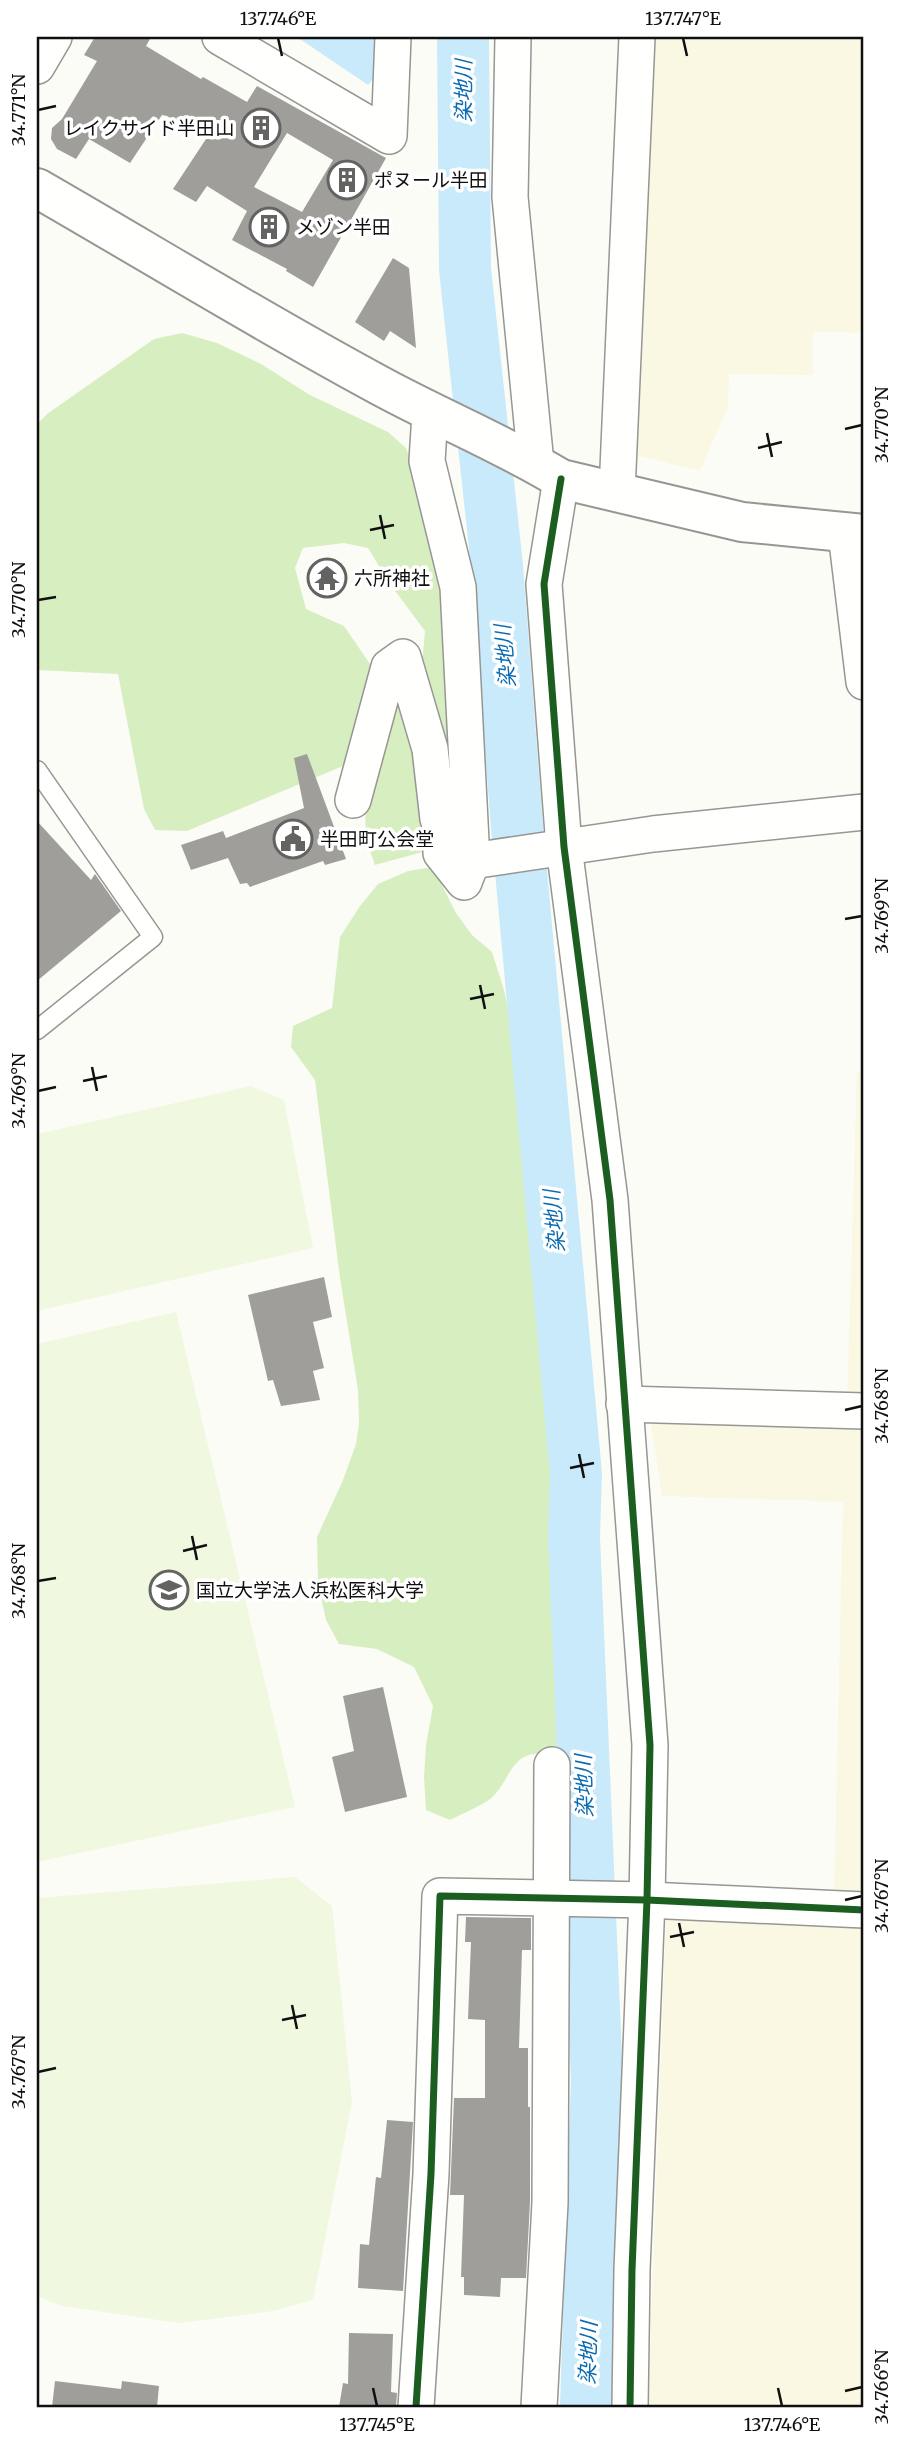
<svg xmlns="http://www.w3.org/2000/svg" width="901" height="2444" font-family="Merriweather,'Noto Sans JP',serif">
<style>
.farmland{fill:#faf8e2}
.forest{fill:#d7eec1}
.pitch{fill:#f0f8df}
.water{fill:#c8eafb}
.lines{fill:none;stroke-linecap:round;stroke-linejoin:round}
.river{stroke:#c8eafb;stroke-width:52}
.building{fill:#a09e9b;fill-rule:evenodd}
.service-casing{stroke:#969694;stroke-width:21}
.minor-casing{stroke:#969694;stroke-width:38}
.tertiary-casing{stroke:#969694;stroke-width:42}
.service{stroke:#fffffe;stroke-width:18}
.minor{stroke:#fffffe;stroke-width:35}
.tertiary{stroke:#fffffe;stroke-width:38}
.cycleway-casing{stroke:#fff;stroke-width:11}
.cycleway{stroke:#1b5e20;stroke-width:7}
.ticks{fill:none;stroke:#101010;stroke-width:2.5}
.labels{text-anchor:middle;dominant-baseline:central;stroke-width:7;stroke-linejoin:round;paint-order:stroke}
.poi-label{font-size:19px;fill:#101010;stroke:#fff;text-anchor:start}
.water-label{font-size:21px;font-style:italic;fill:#0a6bb2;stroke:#fff}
.neatline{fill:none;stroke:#101010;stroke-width:2.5}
.ticks-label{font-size:18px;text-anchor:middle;fill:#101010}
</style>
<rect width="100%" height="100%" fill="#fcfcf7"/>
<!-- farmland -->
<g class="farmland">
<polygon points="650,37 864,37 864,333 813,332 813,375 729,374 728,407 700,471 635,455"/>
<polygon points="857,1072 864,1072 864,1402 847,1402"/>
<polygon points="650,1418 864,1423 864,1895 834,1894 843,1502 662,1496"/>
<polygon points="666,1917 864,1924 864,2407 648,2407"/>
</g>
<!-- forest -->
<g class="forest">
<polygon points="182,333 217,343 261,364 310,395 388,432 406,448 428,508 450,585 464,840 422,664 425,631 390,584 368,548 344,543 303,548 295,568 306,609 344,626 372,667 354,744 343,766 187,831 155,830 144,809 118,674 37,670 37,424 47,414 154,339"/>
<polygon points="394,674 437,848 375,865 366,839 365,811"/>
<path d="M433,867L456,913L472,935L492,952L504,990L528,1098L548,1267L565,1475L561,1548L571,1691V1744L553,1755C509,1746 513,1780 490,1799C479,1807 463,1813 450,1820L426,1810L424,1777L426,1745L433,1706L414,1667L377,1649L339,1644L326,1620L318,1583L317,1537L343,1480L356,1444L359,1423L358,1390L340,1278L315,1080L291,1047L293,1026L332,1008L340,937L360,906L378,884L408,871Z"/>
</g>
<!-- pitch -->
<g class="pitch">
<polygon points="251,1086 284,1100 313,1248 37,1311 37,1134"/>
<polygon points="176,1312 295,1807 37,1862 37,1344"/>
<polygon points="295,1877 332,1906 352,2102 313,2300 273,2311 179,2323 61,2306 37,2296 37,1898"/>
</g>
<!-- water -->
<polygon class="water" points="297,37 379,37 378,73 368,85"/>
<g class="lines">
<!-- river -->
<polyline class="river" points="463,37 465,269 497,566 517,827 576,1474 574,1537 597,2080 586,2407"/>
</g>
<!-- building -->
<g class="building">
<path d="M95,37H151L146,46L201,79L203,77L247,102L257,86L386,158L313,287L286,271L287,269L232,240L247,211L207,186L196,202L173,189L206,139L167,116L162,115L130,163L89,139L76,159L57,149L51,139L52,128L62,119L97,61L84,55ZM287,133L333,160L302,212L254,187Z"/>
<polygon points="393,258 409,268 416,348 390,331 384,341 355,322"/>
<polygon points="307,754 346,859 325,865 323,861 250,887 247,883 240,884 228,858 191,870 181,845 223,831 226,838 304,808 294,758"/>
<polygon points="37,821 91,880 95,874 121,911 37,981"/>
<polygon points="324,1277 332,1317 313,1322 324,1368 313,1371 320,1400 281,1406 273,1380 268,1381 248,1295"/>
<polygon points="383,1687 407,1797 345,1812 332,1757 354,1751 343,1696"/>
<polygon points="466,1917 531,1918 531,1950 522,1950 519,2048 528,2048 528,2107 530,2107 530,2202 526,2278 501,2278 500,2297 464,2295 464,2277 461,2277 464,2195 450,2195 454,2098 485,2098 485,2020 468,2019 471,1942 465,1942"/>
<polygon points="387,2120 413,2122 403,2291 358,2288 360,2244 369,2245 376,2177 381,2178"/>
<polygon points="349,2333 393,2334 391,2392 397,2393 396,2407 339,2407 343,2383 348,2384"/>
<polygon points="55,2381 121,2389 122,2381 159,2386 157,2407 52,2407"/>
</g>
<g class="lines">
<defs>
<polyline id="service" points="37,770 153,937 37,1030"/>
<g id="minor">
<polyline points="220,37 389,136 393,37"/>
<polyline points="513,37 510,197 536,464"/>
<polyline points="37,66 54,37"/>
<polyline points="430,414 427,461 458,587 472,861 464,882 441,853"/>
<polyline points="561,479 544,584 564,847 610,1200 650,1745 647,1900 632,2270 630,2407"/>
<polyline points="617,492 637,37"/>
<polyline points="846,533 864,682"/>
<polyline points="353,800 389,667 403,657 430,749 438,819 472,861"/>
<polyline points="472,861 653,834 864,812"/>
<polyline points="624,1404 864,1411"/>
<polyline points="416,2407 431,2174 440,1896 647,1900 864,1910"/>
<polyline points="539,2407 550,2203 552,1765"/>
</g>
<path id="tertiary" d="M37,188C150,253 262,322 377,384C437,417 502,443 561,479L742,522L864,534"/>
</defs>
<!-- service casing -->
<use href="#service" class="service-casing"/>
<!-- minor casing -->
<use href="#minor" class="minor-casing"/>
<!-- tertiary casing -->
<use href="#tertiary" class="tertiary-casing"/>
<!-- service -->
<use href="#service" class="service"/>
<!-- minor -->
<use href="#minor" class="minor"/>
<!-- tertiary -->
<use href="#tertiary" class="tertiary"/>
<defs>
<g id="cycleway">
<polyline points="561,479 544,584 564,847 610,1200 650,1745 647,1900 632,2270 630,2407"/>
<polyline points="416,2407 431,2174 440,1896 647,1900 864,1910"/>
</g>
</defs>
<!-- cycleway casing -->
<use href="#cycleway" class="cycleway-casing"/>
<!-- cycleway -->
<use href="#cycleway" class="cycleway"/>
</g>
<!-- ticks -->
<path class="ticks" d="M278,38L282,56M683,38L687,56M38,110L56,106M845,429L862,425M767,433L772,457M758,448L782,442M380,515L385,539M370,530L394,525M38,600L56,597M845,919L862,916M480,985L485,1009M470,999L494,994M92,1067L97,1091M83,1081L107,1076M38,1091L56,1087M845,1410L862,1406M579,1454L584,1478M570,1468L594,1463M192,1536L197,1560M183,1551L207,1545M38,1581L56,1578M845,1900L862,1896M679,1923L684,1947M670,1937L694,1932M292,2005L297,2029M282,2020L306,2015M38,2072L56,2068M373,2388L377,2406M778,2388L782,2406M845,2391L862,2387"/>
<!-- icons -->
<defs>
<symbol id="building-ring" viewBox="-11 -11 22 22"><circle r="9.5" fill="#fff" stroke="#636361" stroke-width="1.5"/><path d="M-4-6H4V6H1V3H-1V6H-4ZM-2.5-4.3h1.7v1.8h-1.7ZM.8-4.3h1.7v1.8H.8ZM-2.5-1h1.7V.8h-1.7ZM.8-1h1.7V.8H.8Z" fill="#636361"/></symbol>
<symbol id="temple-ring" viewBox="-11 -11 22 22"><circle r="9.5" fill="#fff" stroke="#636361" stroke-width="1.5"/><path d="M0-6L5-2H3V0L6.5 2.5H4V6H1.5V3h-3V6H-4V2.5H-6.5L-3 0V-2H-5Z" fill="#636361"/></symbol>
<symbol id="civic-ring" viewBox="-11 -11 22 22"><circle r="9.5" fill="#fff" stroke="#636361" stroke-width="1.5"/><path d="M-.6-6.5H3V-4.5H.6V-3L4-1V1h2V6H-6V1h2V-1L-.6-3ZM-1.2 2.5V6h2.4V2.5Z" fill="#636361"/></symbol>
<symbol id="university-ring" viewBox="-11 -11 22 22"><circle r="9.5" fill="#fff" stroke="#636361" stroke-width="1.5"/><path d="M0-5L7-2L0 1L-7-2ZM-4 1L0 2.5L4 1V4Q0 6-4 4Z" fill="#636361"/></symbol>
</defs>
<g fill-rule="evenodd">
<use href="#building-ring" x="239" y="106" width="44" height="44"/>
<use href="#building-ring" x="325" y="158" width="44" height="44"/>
<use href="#building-ring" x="247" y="205" width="44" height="44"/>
<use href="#temple-ring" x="305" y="556" width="44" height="44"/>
<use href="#civic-ring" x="271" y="817" width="44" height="44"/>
<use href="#university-ring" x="147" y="1568" width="44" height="44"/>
</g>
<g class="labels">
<!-- poi labels -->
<g class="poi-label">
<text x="234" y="128" text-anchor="end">レイクサイド半田山</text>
<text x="374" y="180">ポヌール半田</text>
<text x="296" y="227">メゾン半田</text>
<text x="354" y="578">六所神社</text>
<text x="320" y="839">半田町公会堂</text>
<text x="196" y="1590">国立大学法人浜松医科大学</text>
</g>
<!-- water labels -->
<g class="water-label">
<text transform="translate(463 91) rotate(-90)">染地川</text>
<text transform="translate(505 656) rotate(-95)">染地川</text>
<text transform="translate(554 1221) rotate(-95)">染地川</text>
<text transform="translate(584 1786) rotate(-92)">染地川</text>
<text transform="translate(588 2353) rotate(-88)">染地川</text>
</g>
</g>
<!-- border -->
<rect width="901" height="2444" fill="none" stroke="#ffffff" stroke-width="77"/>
<rect x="38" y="38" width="824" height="2368" class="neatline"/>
<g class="ticks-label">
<text x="278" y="25">137.746°E</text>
<text x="683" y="25">137.747°E</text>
<text transform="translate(19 110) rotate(-90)" y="6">34.771°N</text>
<text transform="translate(882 425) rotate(-90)" y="6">34.770°N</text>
<text transform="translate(19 600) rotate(-90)" y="6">34.770°N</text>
<text transform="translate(882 916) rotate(-90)" y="6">34.769°N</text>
<text transform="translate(19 1091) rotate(-90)" y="6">34.769°N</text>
<text transform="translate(882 1406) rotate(-90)" y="6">34.768°N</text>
<text transform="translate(19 1581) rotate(-90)" y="6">34.768°N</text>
<text transform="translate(882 1896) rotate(-90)" y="6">34.767°N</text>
<text transform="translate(19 2072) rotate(-90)" y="6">34.767°N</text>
<text transform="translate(882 2387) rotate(-90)" y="6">34.766°N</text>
<text x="377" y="2431">137.745°E</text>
<text x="782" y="2431">137.746°E</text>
</g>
</svg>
